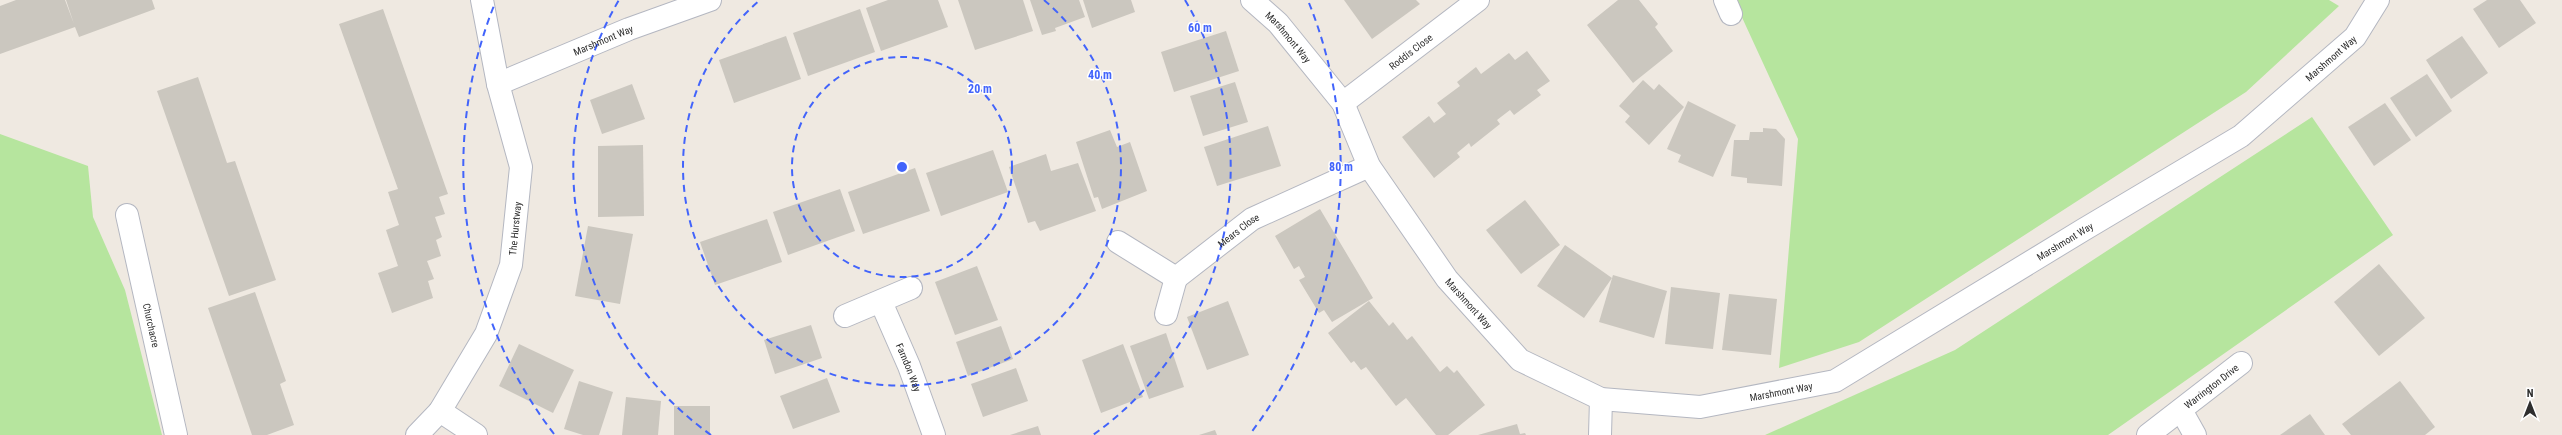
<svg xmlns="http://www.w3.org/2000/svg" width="2562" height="435" font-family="'Roboto Condensed',sans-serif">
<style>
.green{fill:#b6e59e}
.building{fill:#cbc7bf}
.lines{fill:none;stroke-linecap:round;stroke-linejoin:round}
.minor-casing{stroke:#b4b7c1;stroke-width:24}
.minor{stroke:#fff;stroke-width:22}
.ring{fill:none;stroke:#4264fb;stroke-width:2;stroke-dasharray:7 5}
.labels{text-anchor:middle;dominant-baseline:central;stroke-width:3;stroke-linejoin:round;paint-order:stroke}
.street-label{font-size:10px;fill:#2e2e2e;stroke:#fff}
.centre{fill:#4264fb;stroke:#fff;stroke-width:2}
.ring-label{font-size:12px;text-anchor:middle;font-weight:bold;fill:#4264fb;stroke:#fff;stroke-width:3;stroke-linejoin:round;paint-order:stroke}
</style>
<rect width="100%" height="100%" fill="#efe9e1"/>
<!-- green -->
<g class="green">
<polygon points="1734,0 2329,0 2339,6 2246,92 1859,342 1779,368 1798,139"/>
<polygon points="2312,117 2393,235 2108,435 1765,435 1955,350"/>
<polygon points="0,134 88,166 93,217 125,290 162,435 0,435"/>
</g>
<!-- building -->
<g class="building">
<polygon points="16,0 65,0 74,24 66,0 152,0 155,9 79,37 75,27 0,54 0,6"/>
<polygon points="888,0 938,0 948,27 881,51 866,8"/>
<polygon points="958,0 1023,0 1033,31 975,50"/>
<polygon points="1030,0 1079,0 1085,17 1055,28 1056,31 1042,35"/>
<polygon points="1083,0 1131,0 1135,12 1092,28"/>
<polygon points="1344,0 1416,0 1420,4 1372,39"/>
<polygon points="1618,0 1639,0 1658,24 1655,27 1673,51 1633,83 1587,25"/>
<polygon points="2487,0 2520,0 2536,23 2499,48 2473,9"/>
<polygon points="383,9 448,194 439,197 445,214 435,217 442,237 436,240 441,256 427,261 434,279 428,281 433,298 392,313 378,273 398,266 386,230 399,225 388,192 398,189 339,24"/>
<polygon points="860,9 875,52 808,76 793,33"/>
<polygon points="1226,31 1239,71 1174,92 1161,52"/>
<polygon points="786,36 801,79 734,103 719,60"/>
<polygon points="2462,36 2488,73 2451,99 2426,60"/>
<polygon points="1527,51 1550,81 1537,90 1541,95 1514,115 1510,110 1497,120 1500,124 1471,147 1469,143 1457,153 1460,157 1434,178 1402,137 1429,116 1434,123 1446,114 1437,103 1460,86 1457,82 1476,67 1481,74 1509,53 1515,60"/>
<polygon points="2427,74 2452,111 2416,137 2390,98"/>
<polygon points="198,77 227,163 235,161 276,280 229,296 157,91"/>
<polygon points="1643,80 1654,90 1659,84 1684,107 1649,145 1625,122 1630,116 1619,106"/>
<polygon points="1235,82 1248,122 1203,136 1190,96"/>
<polygon points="632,84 645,119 602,134 590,100"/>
<polygon points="1688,101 1736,125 1713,177 1678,162 1681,155 1667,149"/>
<polygon points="2385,103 2411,140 2374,166 2348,127"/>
<polygon points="1268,126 1281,166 1217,186 1204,147"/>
<polygon points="1763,128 1776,129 1785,139 1782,186 1747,183 1747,178 1731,176 1734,140 1749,140 1750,132 1763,132"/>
<polygon points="1110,130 1117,147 1130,142 1147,191 1102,209 1098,197 1094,198 1076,142"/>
<polygon points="643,145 644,216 598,217 598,146"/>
<polygon points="993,150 1008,192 941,216 926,173"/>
<polygon points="1046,154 1051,171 1078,163 1096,211 1040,231 1035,221 1028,223 1009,167"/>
<polygon points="915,168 930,211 863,234 848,192"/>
<polygon points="840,189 855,231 788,255 773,212"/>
<polygon points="1525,200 1560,245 1521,274 1486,230"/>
<polygon points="1320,209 1373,298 1332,322 1324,310 1319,313 1299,280 1305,277 1299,266 1294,269 1275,236"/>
<polygon points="767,219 782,262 715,285 700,242"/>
<polygon points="588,226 633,234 620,304 575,296"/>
<polygon points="1565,245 1612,278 1584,318 1537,286"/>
<polygon points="2379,264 2425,318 2379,356 2334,302"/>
<polygon points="977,266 998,320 955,335 935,282"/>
<polygon points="1613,275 1667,291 1654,338 1599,322"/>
<polygon points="1671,287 1720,293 1713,349 1665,344"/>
<polygon points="255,292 286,381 280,384 294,425 267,435 252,435 208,308"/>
<polygon points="1729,294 1777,299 1771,355 1722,350"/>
<polygon points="1228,301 1249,355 1207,370 1187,317"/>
<polygon points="1369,301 1389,326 1393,322 1407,340 1412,336 1440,372 1447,366 1454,373 1457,370 1485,405 1448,435 1436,435 1406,398 1396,406 1366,367 1361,370 1354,361 1351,363 1328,333"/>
<polygon points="811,325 822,358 775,374 764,340"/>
<polygon points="1001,326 1013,359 968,376 956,342"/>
<polygon points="1166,333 1184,387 1149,399 1130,346"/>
<polygon points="519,344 574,370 553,413 499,386"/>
<polygon points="1123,344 1143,397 1101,413 1082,360"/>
<polygon points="1016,368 1028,401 983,417 971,384"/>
<polygon points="827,378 840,412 793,429 780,396"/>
<polygon points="579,381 613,392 599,435 583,435 564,429"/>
<polygon points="2400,381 2435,427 2425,435 2351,435 2342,424"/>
<polygon points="626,397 661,401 658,435 622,435"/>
<rect x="674" y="406" width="36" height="29"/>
<polygon points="2310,414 2325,435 2280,435"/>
<polygon points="1517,424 1520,434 1525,433 1526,435 1478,435"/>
<polygon points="1038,426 1041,435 1010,435"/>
<polygon points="1215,430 1217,435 1199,435"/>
</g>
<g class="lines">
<defs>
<g id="minor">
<path id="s1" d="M1252,0L1278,23L1343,103L1369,166L1447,279L1520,360L1601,399L1700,407L1835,381L2083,230L2241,136L2355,37L2378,0"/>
<polyline points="1725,0 1731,14"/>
<path id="s2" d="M498,84L629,29L710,0"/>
<path id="s3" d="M1343,103L1478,0"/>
<path id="s4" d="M127,215L176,435"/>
<path id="s5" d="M1118,242L1176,278L1252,219L1369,166"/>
<path id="s6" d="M881,302L909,366L934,435"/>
<polyline points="1166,314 1176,278"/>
<polyline points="845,316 911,288"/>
<polyline points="2181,410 2195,435"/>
<polyline points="440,411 476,435"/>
<path id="s7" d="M417,435L440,411L486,334L511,265L521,167L498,84L482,0"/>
<polyline points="1600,435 1601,399"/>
<path id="s8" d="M2148,435L2241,363"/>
</g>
</defs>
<!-- minor casing -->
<use href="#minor" class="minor-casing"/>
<!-- minor -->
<use href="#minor" class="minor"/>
</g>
<!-- distance rings -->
<g class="ring">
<circle cx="902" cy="167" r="110"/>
<path d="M1044 0A219 219 0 1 1 760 0"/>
<path d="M711 435A329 329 0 0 1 619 0M1185 0A329 329 0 0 1 1093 435"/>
<path d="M554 434A439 439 0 0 1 495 3M1309 3A439 439 0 0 1 1250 434"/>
</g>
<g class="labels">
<!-- street labels -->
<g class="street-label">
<text stroke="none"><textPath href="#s1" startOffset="52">Marshmont Way</textPath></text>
<text stroke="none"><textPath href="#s2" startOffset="114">Marshmont Way</textPath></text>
<text stroke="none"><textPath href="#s3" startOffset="85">Roddis Close</textPath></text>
<text stroke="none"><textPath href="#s1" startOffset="1372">Marshmont Way</textPath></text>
<text stroke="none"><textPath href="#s7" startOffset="233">The Hurstway</textPath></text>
<text stroke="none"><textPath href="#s5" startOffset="147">Mears Close</textPath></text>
<text stroke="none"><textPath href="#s1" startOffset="1048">Marshmont Way</textPath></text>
<text stroke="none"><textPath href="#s1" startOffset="376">Marshmont Way</textPath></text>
<text stroke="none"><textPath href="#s4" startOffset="113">Churchacre</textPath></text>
<text stroke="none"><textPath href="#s6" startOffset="71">Farndon Way</textPath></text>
<text stroke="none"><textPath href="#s8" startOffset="80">Warrington Drive</textPath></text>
<text stroke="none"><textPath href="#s1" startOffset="724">Marshmont Way</textPath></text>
</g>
</g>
<circle cx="902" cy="167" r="6" class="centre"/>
<g class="ring-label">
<text x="1200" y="32">60 m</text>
<text x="1100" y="79">40 m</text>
<text x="980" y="93">20 m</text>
<text x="1341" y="171">80 m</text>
</g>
<!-- north arrow -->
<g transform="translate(2530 403)" stroke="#ffffff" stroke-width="3" paint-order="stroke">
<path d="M0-3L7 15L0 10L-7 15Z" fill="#2e2e2e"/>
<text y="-6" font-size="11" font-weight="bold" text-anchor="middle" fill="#2e2e2e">N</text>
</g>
</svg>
